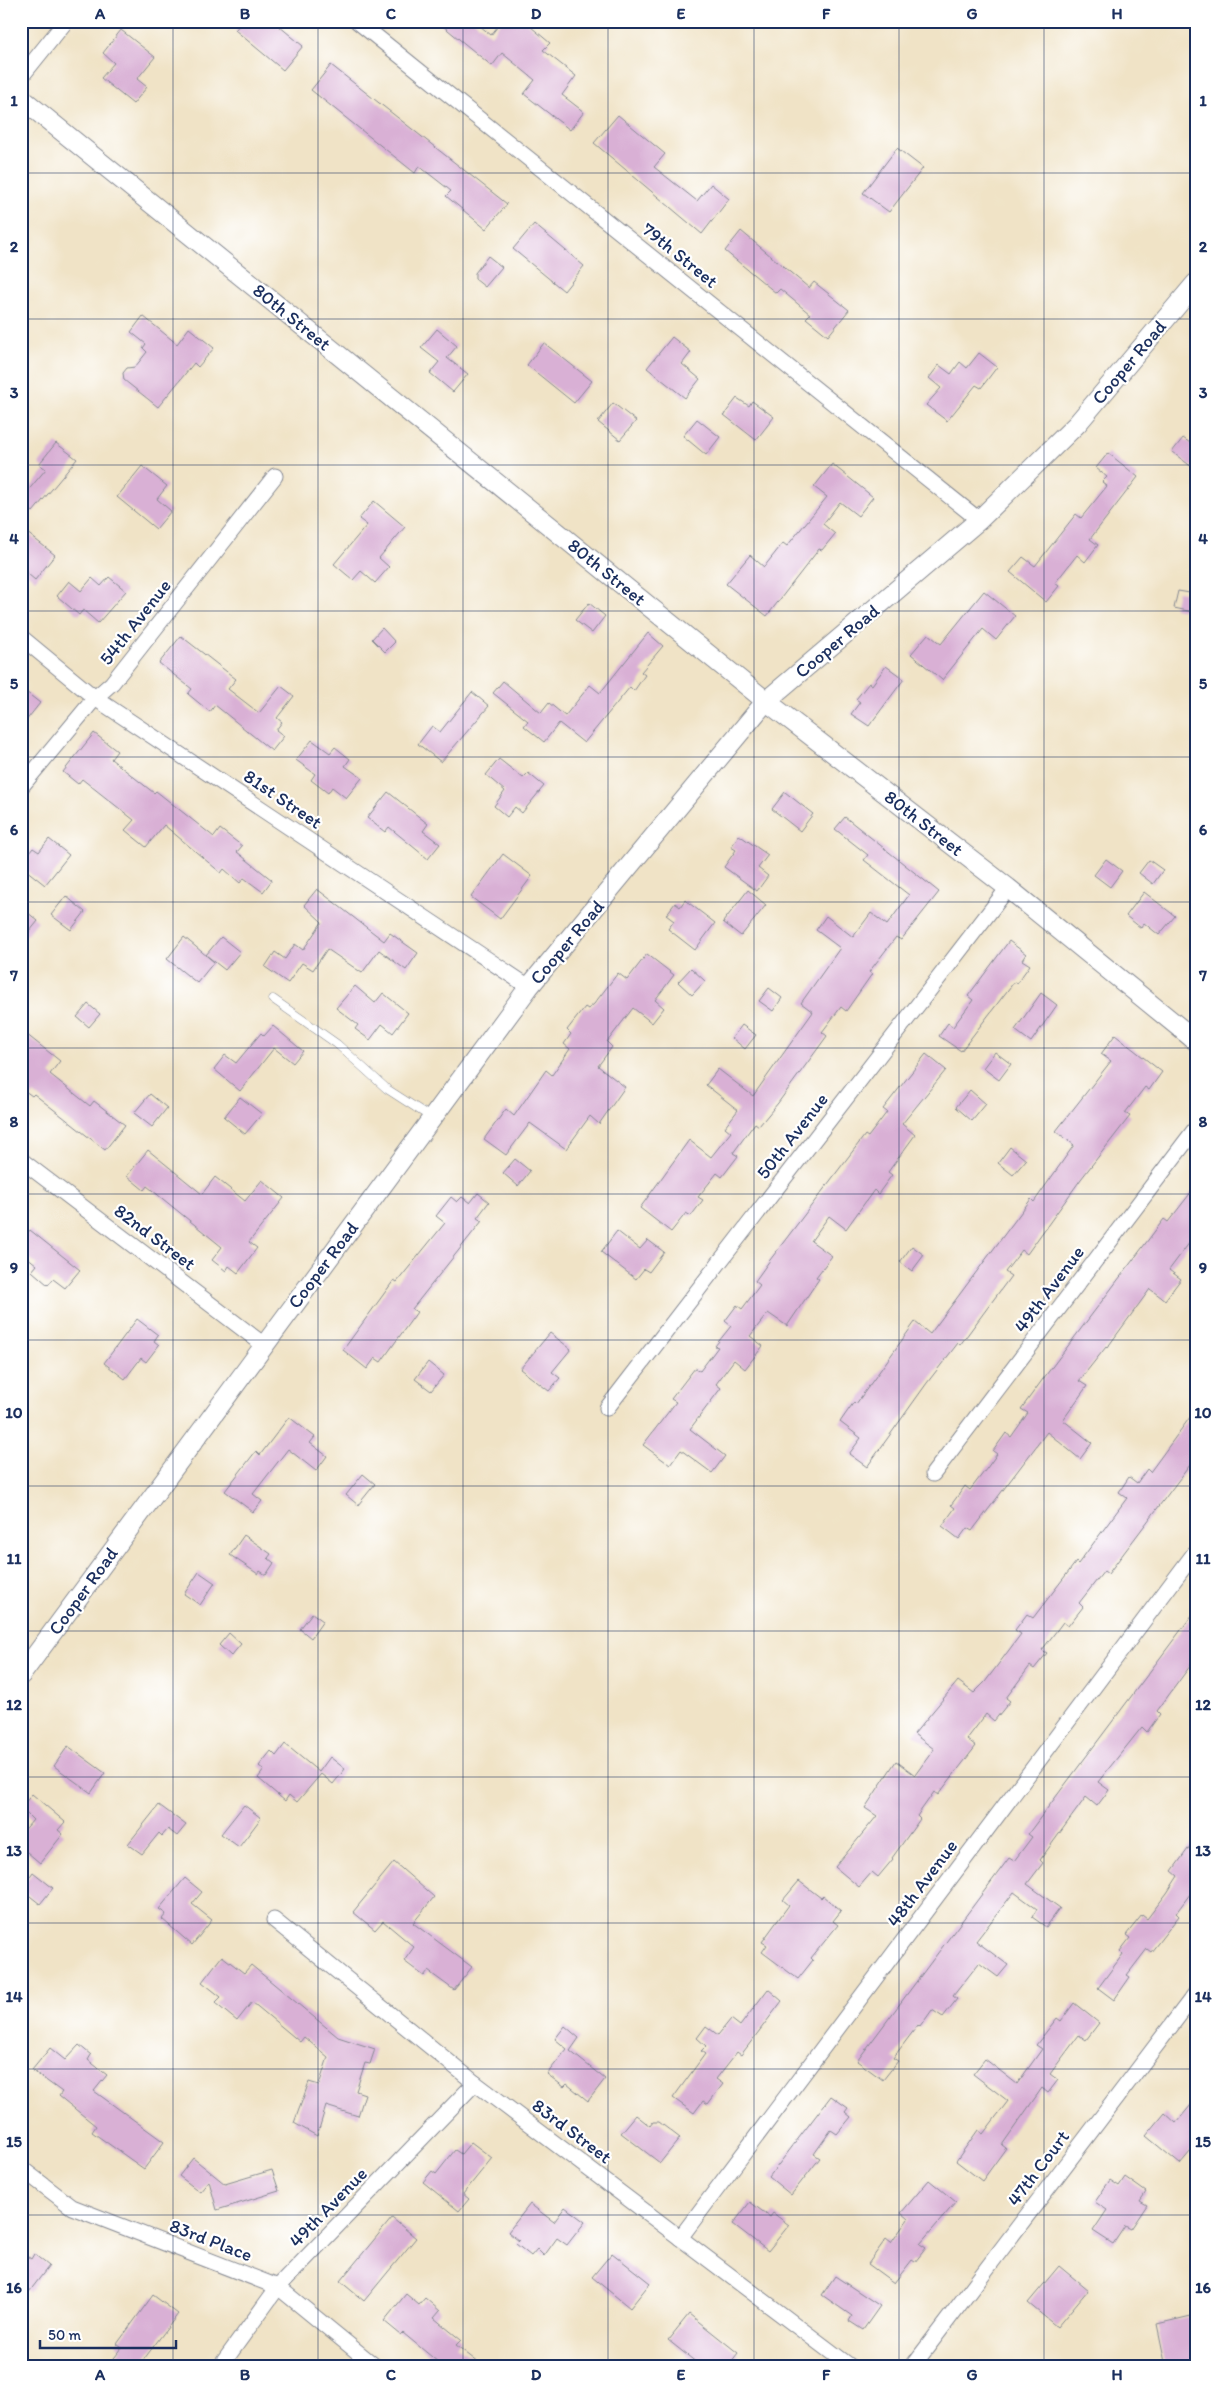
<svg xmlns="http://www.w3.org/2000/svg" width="1217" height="2388" font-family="Itim,sans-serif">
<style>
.building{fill:#d9b0d5}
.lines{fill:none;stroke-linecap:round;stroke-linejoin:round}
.service-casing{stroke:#868992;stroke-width:9}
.minor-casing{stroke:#868992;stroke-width:17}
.tertiary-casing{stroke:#868992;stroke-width:21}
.service{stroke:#fff;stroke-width:8}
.minor{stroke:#fff;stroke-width:15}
.tertiary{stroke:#fff;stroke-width:19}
.grid{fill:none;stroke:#1b2f5e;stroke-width:1;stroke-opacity:0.55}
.labels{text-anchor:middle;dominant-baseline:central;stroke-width:4.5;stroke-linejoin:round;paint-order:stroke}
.street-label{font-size:19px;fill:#1b2f5e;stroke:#fff}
.neatline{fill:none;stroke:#1b2f5e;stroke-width:2}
.grid-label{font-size:16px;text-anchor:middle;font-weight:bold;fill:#1b2f5e}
</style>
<rect width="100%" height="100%" fill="#fff"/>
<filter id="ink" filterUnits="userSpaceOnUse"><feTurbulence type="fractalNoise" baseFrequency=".02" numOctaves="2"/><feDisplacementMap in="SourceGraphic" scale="10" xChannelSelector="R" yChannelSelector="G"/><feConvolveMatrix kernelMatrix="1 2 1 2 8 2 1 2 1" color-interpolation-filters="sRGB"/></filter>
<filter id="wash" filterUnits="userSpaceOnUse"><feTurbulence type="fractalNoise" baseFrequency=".0096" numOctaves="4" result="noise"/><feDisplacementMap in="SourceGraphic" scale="20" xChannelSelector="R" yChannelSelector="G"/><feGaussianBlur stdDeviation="1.12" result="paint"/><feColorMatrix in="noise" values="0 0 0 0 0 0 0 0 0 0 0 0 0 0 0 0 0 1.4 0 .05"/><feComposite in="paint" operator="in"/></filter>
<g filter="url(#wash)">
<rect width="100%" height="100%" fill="#f0e3c6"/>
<g id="blocks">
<!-- building -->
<g class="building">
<polygon points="243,21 273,21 303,46 283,70 235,30"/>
<polygon points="437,21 474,21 491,35 502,21 524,21 550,43 543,50 576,76 562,95 584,112 570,130 524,94 535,80 502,53 492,66"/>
<polygon points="121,30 155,57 137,79 147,87 133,104 101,78 114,63 103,53"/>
<polygon points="331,65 507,204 486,229 446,196 451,191 419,166 415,173 311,90"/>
<polygon points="618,115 665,154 654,167 697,201 711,184 729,199 702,234 594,143"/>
<polygon points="897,148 923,168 889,212 863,193"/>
<polygon points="534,224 584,266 564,291 513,249"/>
<polygon points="741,231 809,288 814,282 849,310 828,336 806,318 810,314 780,289 776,293 725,251"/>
<polygon points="488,256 502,267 485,287 475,279 475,273"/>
<polygon points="143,316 177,344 189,328 214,348 198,367 194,363 158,407 124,380 123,373 127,368 135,367 147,352 143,348 146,344 131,332"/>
<polygon points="437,329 457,346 447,358 468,374 453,392 430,373 439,362 421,348"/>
<polygon points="672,337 691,352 682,364 700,379 685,398 647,368"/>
<polygon points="544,343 592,381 574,403 527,365"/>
<polygon points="979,353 997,367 981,388 976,385 947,421 926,405 941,388 929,378 939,365 951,374 960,362 967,368"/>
<polygon points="737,398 749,406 752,401 774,417 756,440 724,415"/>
<polygon points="613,403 636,421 620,440 598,422"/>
<polygon points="697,419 720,437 706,455 683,436"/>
<polygon points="1183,438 1196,447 1196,470 1172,452"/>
<polygon points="56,443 77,459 33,512 21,503 21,499 46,469 39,464"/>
<polygon points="1108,453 1138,477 1090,539 1098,545 1085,562 1077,555 1055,583 1059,586 1046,602 1010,572 1023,557 1035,566 1076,514 1081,518 1107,486 1102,482 1107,477 1096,468"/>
<polygon points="832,464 873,497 858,516 840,502 823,524 835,534 822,550 819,549 767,616 726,584 750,555 764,567 783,543 787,546 827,497 814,487"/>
<polygon points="142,466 167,486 157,499 171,511 156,529 117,497"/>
<polygon points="374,501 405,527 379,558 389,567 375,583 361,571 353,580 334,564 367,525 359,519"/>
<polygon points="21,528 55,555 35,580 21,568"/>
<polygon points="109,577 126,591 98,623 83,610 79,615 57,596 69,581 81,591 92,578 101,586"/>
<polygon points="984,591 1015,616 996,640 983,629 942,680 911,654 928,634 941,644"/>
<polygon points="1178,591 1196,594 1193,612 1174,608"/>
<polygon points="589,603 605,616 592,633 575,620"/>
<polygon points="382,628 395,642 385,652 372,639"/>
<polygon points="648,633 663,646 641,672 645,675 634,691 630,687 584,743 559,723 544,742 524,726 528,721 493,693 503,681 541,713 549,703 565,716 590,685 600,693"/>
<polygon points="181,636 236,679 228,689 259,713 281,686 294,696 277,718 282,722 276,730 284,736 272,751 215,705 210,712 188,694 192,689 159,663"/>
<polygon points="886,666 904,679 869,726 851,714 860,702 856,699 869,683 872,685"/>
<polygon points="21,688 40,703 21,727"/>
<polygon points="472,692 489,706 441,762 418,744 432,726 440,732"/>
<polygon points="94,733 117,751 111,759 154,793 156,791 214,837 220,829 242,846 237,852 272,880 263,892 244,878 240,883 224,869 221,873 164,825 146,847 125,830 134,820 82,779 78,784 63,772"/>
<polygon points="312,740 330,753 335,747 350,759 345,766 362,778 346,798 332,787 328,793 311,780 315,774 296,760"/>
<polygon points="499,759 523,778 528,773 544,786 522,813 515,807 507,817 494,806 505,791 486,775"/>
<polygon points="388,792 428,824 423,831 440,844 428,859 389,827 385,832 367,818"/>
<polygon points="785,792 813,814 800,831 772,809"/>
<polygon points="845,817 939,892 901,940 896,937 869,972 872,974 846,1011 841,1007 822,1032 827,1036 778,1103 759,1126 755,1123 733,1153 738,1156 722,1177 717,1173 698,1197 703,1200 691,1216 686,1213 671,1232 640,1208 689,1140 711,1157 731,1132 725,1127 738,1110 706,1085 718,1069 753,1096 813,1012 801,1003 840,948 816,930 826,916 853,937 871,913 887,925 909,895 864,860 868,855 835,829"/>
<polygon points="739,835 768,855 758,868 768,876 757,891 724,867 736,850 731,847"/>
<polygon points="49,839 69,855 45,885 21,866 21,863 33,848 39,852"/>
<polygon points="503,854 532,876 500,919 471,897"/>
<polygon points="1106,859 1122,871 1110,887 1094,875"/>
<polygon points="1149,860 1163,870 1153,884 1139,873"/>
<polygon points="317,889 384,941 390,933 418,953 406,970 379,950 362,973 327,949 313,970 302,963 288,983 265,967 275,952 285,959 295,944 303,950 322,922 304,905"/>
<polygon points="748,890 766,905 741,936 723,922"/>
<polygon points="1144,892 1175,916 1159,935 1144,923 1141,928 1126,916"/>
<polygon points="66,896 85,912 71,930 51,915"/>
<polygon points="685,900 715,923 695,950 668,929 674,921 666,915 675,903 680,907"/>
<polygon points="21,907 38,921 21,942"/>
<polygon points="184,937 214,962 197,983 167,959"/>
<polygon points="221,937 240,952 225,970 206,955"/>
<polygon points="1009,941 1026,954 1022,960 1030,965 1017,983 1014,982 961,1051 939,1036 948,1023 953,1027 973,1000 968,996"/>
<polygon points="647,954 674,975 655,1000 664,1008 652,1023 633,1008 607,1042 612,1047 598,1066 625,1087 599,1124 590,1116 566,1149 530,1123 506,1155 484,1139 506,1109 514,1116 546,1070 552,1075 570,1049 564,1044 571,1034 567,1030 585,1007 588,1009 594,1004 618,973 627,980"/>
<polygon points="691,968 705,981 692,995 678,982"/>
<polygon points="355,986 375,1003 383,993 408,1013 393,1033 382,1024 370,1040 355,1029 358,1025 336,1008"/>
<polygon points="769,988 782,998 773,1011 759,1001"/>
<polygon points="1041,993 1057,1005 1031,1042 1015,1030"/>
<polygon points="88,1004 100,1014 89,1027 77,1017"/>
<polygon points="742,1025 756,1035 745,1049 732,1038"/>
<polygon points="273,1026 303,1051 293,1063 274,1048 240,1091 214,1069 225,1055 236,1063 261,1033 264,1036"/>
<polygon points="21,1030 60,1061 50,1074 90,1106 94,1101 125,1125 105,1150 34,1094 32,1096 21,1088"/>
<polygon points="1115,1035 1162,1072 1149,1090 1145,1087 1125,1113 1130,1116 1081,1179 1027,1254 1022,1250 1005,1272 1011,1276 960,1345 958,1343 927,1383 867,1467 849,1454 861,1438 840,1422 854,1402 856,1404 915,1322 930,1334 1031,1199 1034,1202 1074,1145 1056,1131 1111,1061 1101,1054"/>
<polygon points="995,1052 1011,1064 999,1080 983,1068"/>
<polygon points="926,1054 946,1070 902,1124 915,1135 888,1172 892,1175 878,1194 874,1190 846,1229 829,1216 811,1241 832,1256 816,1277 819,1279 787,1326 768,1313 750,1336 763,1346 745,1369 734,1360 716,1384 721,1388 690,1429 725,1456 712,1473 681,1450 670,1465 643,1445 676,1402 671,1399 695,1368 700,1371 718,1347 715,1346 731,1326 725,1321 737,1305 742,1309 760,1285 755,1281 770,1260 865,1135 868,1137 887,1112 883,1109"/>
<polygon points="970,1090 986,1104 972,1121 956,1107"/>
<polygon points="150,1094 167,1108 152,1127 134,1113"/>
<polygon points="240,1097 262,1114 245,1134 224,1117"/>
<polygon points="1010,1147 1026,1160 1013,1175 998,1163"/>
<polygon points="148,1150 202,1194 215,1177 245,1201 262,1180 284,1198 249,1242 257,1248 238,1273 229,1266 226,1271 212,1260 222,1247 147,1186 144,1190 127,1176"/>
<polygon points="515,1159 530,1171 518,1186 503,1173"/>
<polygon points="1196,1186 1196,1234 1169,1270 1181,1279 1165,1300 1150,1289 1107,1348 1106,1347 1079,1381 1087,1386 1063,1420 1092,1443 1080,1459 1047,1432 972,1531 967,1528 959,1539 942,1526 955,1508 951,1505 965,1486 970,1490 987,1468 997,1454 993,1451 1006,1433 1011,1437 1028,1413 1021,1409 1043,1379 1164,1219 1168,1222"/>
<polygon points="478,1193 489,1202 477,1218 482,1221 412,1309 417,1312 381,1362 375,1358 367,1369 343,1350 394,1280 397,1282 445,1223 436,1216 451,1197 457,1202 462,1197 470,1203"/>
<polygon points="30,1230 80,1270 65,1288 53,1279 48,1285 32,1271 37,1265 21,1252 21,1241"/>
<polygon points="617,1231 640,1249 648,1240 664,1252 649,1272 644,1269 636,1279 601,1252"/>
<polygon points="912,1246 924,1255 912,1271 900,1262"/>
<polygon points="137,1319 158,1335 154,1341 159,1345 146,1362 141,1358 125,1379 104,1363"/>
<polygon points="550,1333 571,1349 552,1372 560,1378 549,1391 520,1369"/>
<polygon points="428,1362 444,1375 431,1391 415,1379"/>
<polygon points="1196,1409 1196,1457 1108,1574 1104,1571 1079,1603 1083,1607 1068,1626 1063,1622 1042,1650 1047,1653 1034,1669 1030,1666 1006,1698 1010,1701 994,1721 986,1714 967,1739 976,1746 938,1795 934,1792 917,1816 920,1819 892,1858 893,1859 878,1877 872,1872 859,1887 835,1867 877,1816 865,1808 896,1761 915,1775 934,1749 914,1734 958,1681 974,1693 985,1682 1021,1634 1015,1630 1027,1614 1033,1618 1076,1562 1078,1564 1127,1498 1119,1492 1129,1477 1137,1483 1147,1469 1150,1472"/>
<polygon points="289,1417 315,1437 310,1443 327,1456 316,1471 288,1449 253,1494 262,1501 253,1512 225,1491 256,1451 260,1455"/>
<polygon points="363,1474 375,1484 358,1505 346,1495"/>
<polygon points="244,1535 271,1554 268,1558 274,1563 266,1575 260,1571 258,1574 230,1555"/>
<polygon points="199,1572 215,1583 200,1605 184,1594"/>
<polygon points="1196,1610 1196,1658 1157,1711 1160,1714 1147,1732 1142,1727 1098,1782 1109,1790 1097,1806 1086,1797 1040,1860 1043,1863 1027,1884 1060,1908 1046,1927 1032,1917 1037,1909 1014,1892 976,1941 1008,1965 998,1977 979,1963 953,1996 957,1999 943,2017 932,2010 920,2027 918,2025 893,2058 898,2061 883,2080 857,2061 1009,1858 1014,1861 1032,1837 1028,1834"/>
<polygon points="312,1613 323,1621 311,1638 300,1629"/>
<polygon points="229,1633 241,1644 231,1656 219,1645"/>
<polygon points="285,1744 319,1772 330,1757 345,1769 333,1784 321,1774 297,1802 289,1795 285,1801 258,1778 264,1770 259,1766 271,1751 276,1756"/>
<polygon points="68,1746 105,1773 91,1793 54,1766"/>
<polygon points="32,1794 65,1822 58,1830 63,1834 40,1863 21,1847 21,1834 33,1820 21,1808"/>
<polygon points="159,1805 186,1825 177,1836 168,1829 162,1836 159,1833 142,1854 128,1844"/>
<polygon points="244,1805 261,1818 239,1847 221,1834"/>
<polygon points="1196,1838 1196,1886 1176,1913 1179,1916 1151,1952 1147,1949 1127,1975 1130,1977 1114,2000 1098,1988 1123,1954 1120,1951 1130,1938 1126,1935 1142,1915 1147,1919 1167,1893 1178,1876 1172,1871"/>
<polygon points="394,1862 434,1897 413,1923 472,1967 454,1990 428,1971 424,1976 404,1961 414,1947 383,1921 375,1930 353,1912"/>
<polygon points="33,1872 53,1888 40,1904 21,1889"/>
<polygon points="185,1878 202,1892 192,1904 212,1920 192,1945 162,1919 166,1914 159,1909"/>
<polygon points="799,1881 821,1898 823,1896 841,1911 833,1921 838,1925 811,1958 813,1960 798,1979 762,1952 767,1945 762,1942 789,1905 783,1900"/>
<polygon points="222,1956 244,1973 251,1965 338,2037 375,2049 370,2064 365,2063 356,2091 365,2094 358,2116 326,2106 317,2136 294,2123 309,2082 319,2085 328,2057 304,2037 300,2042 252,2002 237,2021 215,2003 221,1997 202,1982"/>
<polygon points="768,1989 782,2001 741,2055 737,2052 716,2079 723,2084 708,2104 703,2101 694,2113 673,2098 705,2054 701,2051 706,2046 697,2038 706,2026 718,2035 731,2019 740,2026"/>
<polygon points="1074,2003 1099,2023 1086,2040 1079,2035 1050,2074 1058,2080 1048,2093 1042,2088 1002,2145 1006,2148 982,2181 956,2161 978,2130 983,2134 1008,2101 973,2074 985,2059 1017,2084 1042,2049 1036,2045 1057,2018 1061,2021"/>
<polygon points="565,2026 579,2038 570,2051 605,2079 588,2101 567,2084 564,2087 547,2074 567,2049 555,2039"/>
<polygon points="79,2045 91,2055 88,2060 107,2075 94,2091 164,2142 144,2169 92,2132 96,2126 59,2096 62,2092 32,2070 50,2048 65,2060"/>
<polygon points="831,2096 848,2108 845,2112 851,2117 837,2134 831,2130 814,2154 820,2158 791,2195 769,2177"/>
<polygon points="1196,2099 1196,2145 1180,2164 1146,2136 1165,2113 1176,2123"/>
<polygon points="636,2115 650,2126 653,2122 659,2122 680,2138 660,2163 621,2133"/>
<polygon points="471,2142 492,2158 463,2194 469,2199 459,2211 423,2182 432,2171 436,2174 455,2150 461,2154"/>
<polygon points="193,2158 225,2184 272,2170 279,2191 217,2210 209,2181 200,2192 179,2176"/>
<polygon points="1125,2177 1146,2192 1140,2201 1147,2205 1131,2229 1125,2226 1113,2244 1093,2231 1107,2210 1095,2202 1110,2180 1119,2186"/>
<polygon points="929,2180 956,2202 920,2244 926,2248 915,2262 912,2260 894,2283 868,2264 886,2239 891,2243 908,2219 901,2213"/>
<polygon points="750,2202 770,2217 773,2213 789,2225 768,2251 733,2224"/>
<polygon points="530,2204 554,2222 565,2207 585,2222 567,2245 557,2238 544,2256 537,2249 531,2256 516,2244 519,2241 508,2232"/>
<polygon points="392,2218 416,2238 364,2301 340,2281"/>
<polygon points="21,2252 31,2259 34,2254 49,2266 29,2292 21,2286"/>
<polygon points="612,2253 650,2283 630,2308 592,2277"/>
<polygon points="1059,2266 1088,2290 1057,2327 1028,2303"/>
<polygon points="835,2276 880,2306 863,2330 849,2321 852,2316 822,2295"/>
<polygon points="406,2294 419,2305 425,2298 440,2311 434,2318 461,2340 456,2345 484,2367 444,2367 403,2333 401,2335 384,2321"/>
<polygon points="153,2295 178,2314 138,2367 107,2367 122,2348 117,2344"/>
<polygon points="689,2314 738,2353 727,2367 702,2367 668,2340"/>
<polygon points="1191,2316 1196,2335 1196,2367 1166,2367 1157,2324"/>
</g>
</g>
</g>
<g filter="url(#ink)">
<use href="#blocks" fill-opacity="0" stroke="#868992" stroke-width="1"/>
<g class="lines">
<defs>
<polyline id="service" points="273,999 337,1044 387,1089 432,1118"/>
<g id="minor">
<polyline points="357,21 979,520"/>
<polyline points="21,77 66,21"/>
<polyline points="21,637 95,698 529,987"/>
<polyline points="21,787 95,698 112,683 275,476"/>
<polyline points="21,1160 264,1345"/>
<polyline points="607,1408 1008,888"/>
<polyline points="933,1474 1196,1128"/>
<polyline points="274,1920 475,2083 851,2367"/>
<polyline points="21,2168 72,2207 278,2287 376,2367"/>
<polyline points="680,2238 1196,1551"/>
<polyline points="220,2367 278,2287 475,2083"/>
<polyline points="912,2367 1196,1993"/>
</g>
<g id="tertiary">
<polyline points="21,98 766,701 1008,888 1196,1041"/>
<polyline points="21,1675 529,987 766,701 979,520 1077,424 1196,283"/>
</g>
</defs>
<!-- service casing -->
<use href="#service" class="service-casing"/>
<!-- minor casing -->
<use href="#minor" class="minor-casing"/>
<!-- tertiary casing -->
<use href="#tertiary" class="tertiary-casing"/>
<!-- service -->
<use href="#service" class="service"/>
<!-- minor -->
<use href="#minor" class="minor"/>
<!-- tertiary -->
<use href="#tertiary" class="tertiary"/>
</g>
</g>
<!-- grid -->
<path class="grid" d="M173,21V2367M318,21V2367M463,21V2367M608,21V2367M754,21V2367M899,21V2367M1044,21V2367M21,173H1196M21,319H1196M21,465H1196M21,611H1196M21,757H1196M21,902H1196M21,1048H1196M21,1194H1196M21,1340H1196M21,1486H1196M21,1631H1196M21,1777H1196M21,1923H1196M21,2069H1196M21,2215H1196"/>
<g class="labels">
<!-- street labels -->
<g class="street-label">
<text transform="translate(680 255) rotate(39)">79th Street</text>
<text transform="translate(292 317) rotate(39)">80th Street</text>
<text transform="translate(1129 362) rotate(-50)">Cooper Road</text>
<text transform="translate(607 572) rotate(39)">80th Street</text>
<text transform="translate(135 622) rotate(-52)">54th Avenue</text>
<text transform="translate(837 641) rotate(-40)">Cooper Road</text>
<text transform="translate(283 799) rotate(34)">81st Street</text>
<text transform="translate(924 823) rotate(38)">80th Street</text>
<text transform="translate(567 942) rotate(-50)">Cooper Road</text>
<text transform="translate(792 1136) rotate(-52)">50th Avenue</text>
<text transform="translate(155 1237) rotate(37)">82nd Street</text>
<text transform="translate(323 1265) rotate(-53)">Cooper Road</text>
<text transform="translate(1049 1289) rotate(-53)">49th Avenue</text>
<text transform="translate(83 1591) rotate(-54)">Cooper Road</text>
<text transform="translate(922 1883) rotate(-53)">48th Avenue</text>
<text transform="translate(572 2131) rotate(37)">83rd Street</text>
<text transform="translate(1038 2168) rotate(-53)">47th Court</text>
<text transform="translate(328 2207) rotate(-46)">49th Avenue</text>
<text transform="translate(211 2240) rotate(21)">83rd Place</text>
</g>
</g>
<!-- margin -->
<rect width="1217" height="2388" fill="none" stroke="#fff" stroke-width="55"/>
<!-- scale -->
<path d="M40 2340v8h136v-8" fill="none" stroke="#1b2f5e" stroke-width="2.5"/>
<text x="48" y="2340" font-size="15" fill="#1b2f5e" stroke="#ffffff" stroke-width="4" paint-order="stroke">50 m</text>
<rect x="28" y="28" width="1162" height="2332" class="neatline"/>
<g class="grid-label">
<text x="100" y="19">A</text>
<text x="245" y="19">B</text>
<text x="391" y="19">C</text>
<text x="536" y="19">D</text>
<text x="681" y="19">E</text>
<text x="826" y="19">F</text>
<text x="972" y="19">G</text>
<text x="1117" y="19">H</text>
<text x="14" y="106">1</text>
<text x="1203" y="106">1</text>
<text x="14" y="252">2</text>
<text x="1203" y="252">2</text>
<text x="14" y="398">3</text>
<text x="1203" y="398">3</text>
<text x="14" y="544">4</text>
<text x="1203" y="544">4</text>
<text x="14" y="689">5</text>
<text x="1203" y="689">5</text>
<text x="14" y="835">6</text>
<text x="1203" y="835">6</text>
<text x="14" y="981">7</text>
<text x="1203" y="981">7</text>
<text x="14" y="1127">8</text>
<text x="1203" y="1127">8</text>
<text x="14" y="1273">9</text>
<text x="1203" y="1273">9</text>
<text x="14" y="1418">10</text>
<text x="1203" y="1418">10</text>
<text x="14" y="1564">11</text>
<text x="1203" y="1564">11</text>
<text x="14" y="1710">12</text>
<text x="1203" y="1710">12</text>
<text x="14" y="1856">13</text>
<text x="1203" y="1856">13</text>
<text x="14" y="2002">14</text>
<text x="1203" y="2002">14</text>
<text x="14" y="2147">15</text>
<text x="1203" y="2147">15</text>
<text x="14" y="2293">16</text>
<text x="1203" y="2293">16</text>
<text x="100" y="2380">A</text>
<text x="245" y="2380">B</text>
<text x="391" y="2380">C</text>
<text x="536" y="2380">D</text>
<text x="681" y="2380">E</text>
<text x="826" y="2380">F</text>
<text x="972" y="2380">G</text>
<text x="1117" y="2380">H</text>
</g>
</svg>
